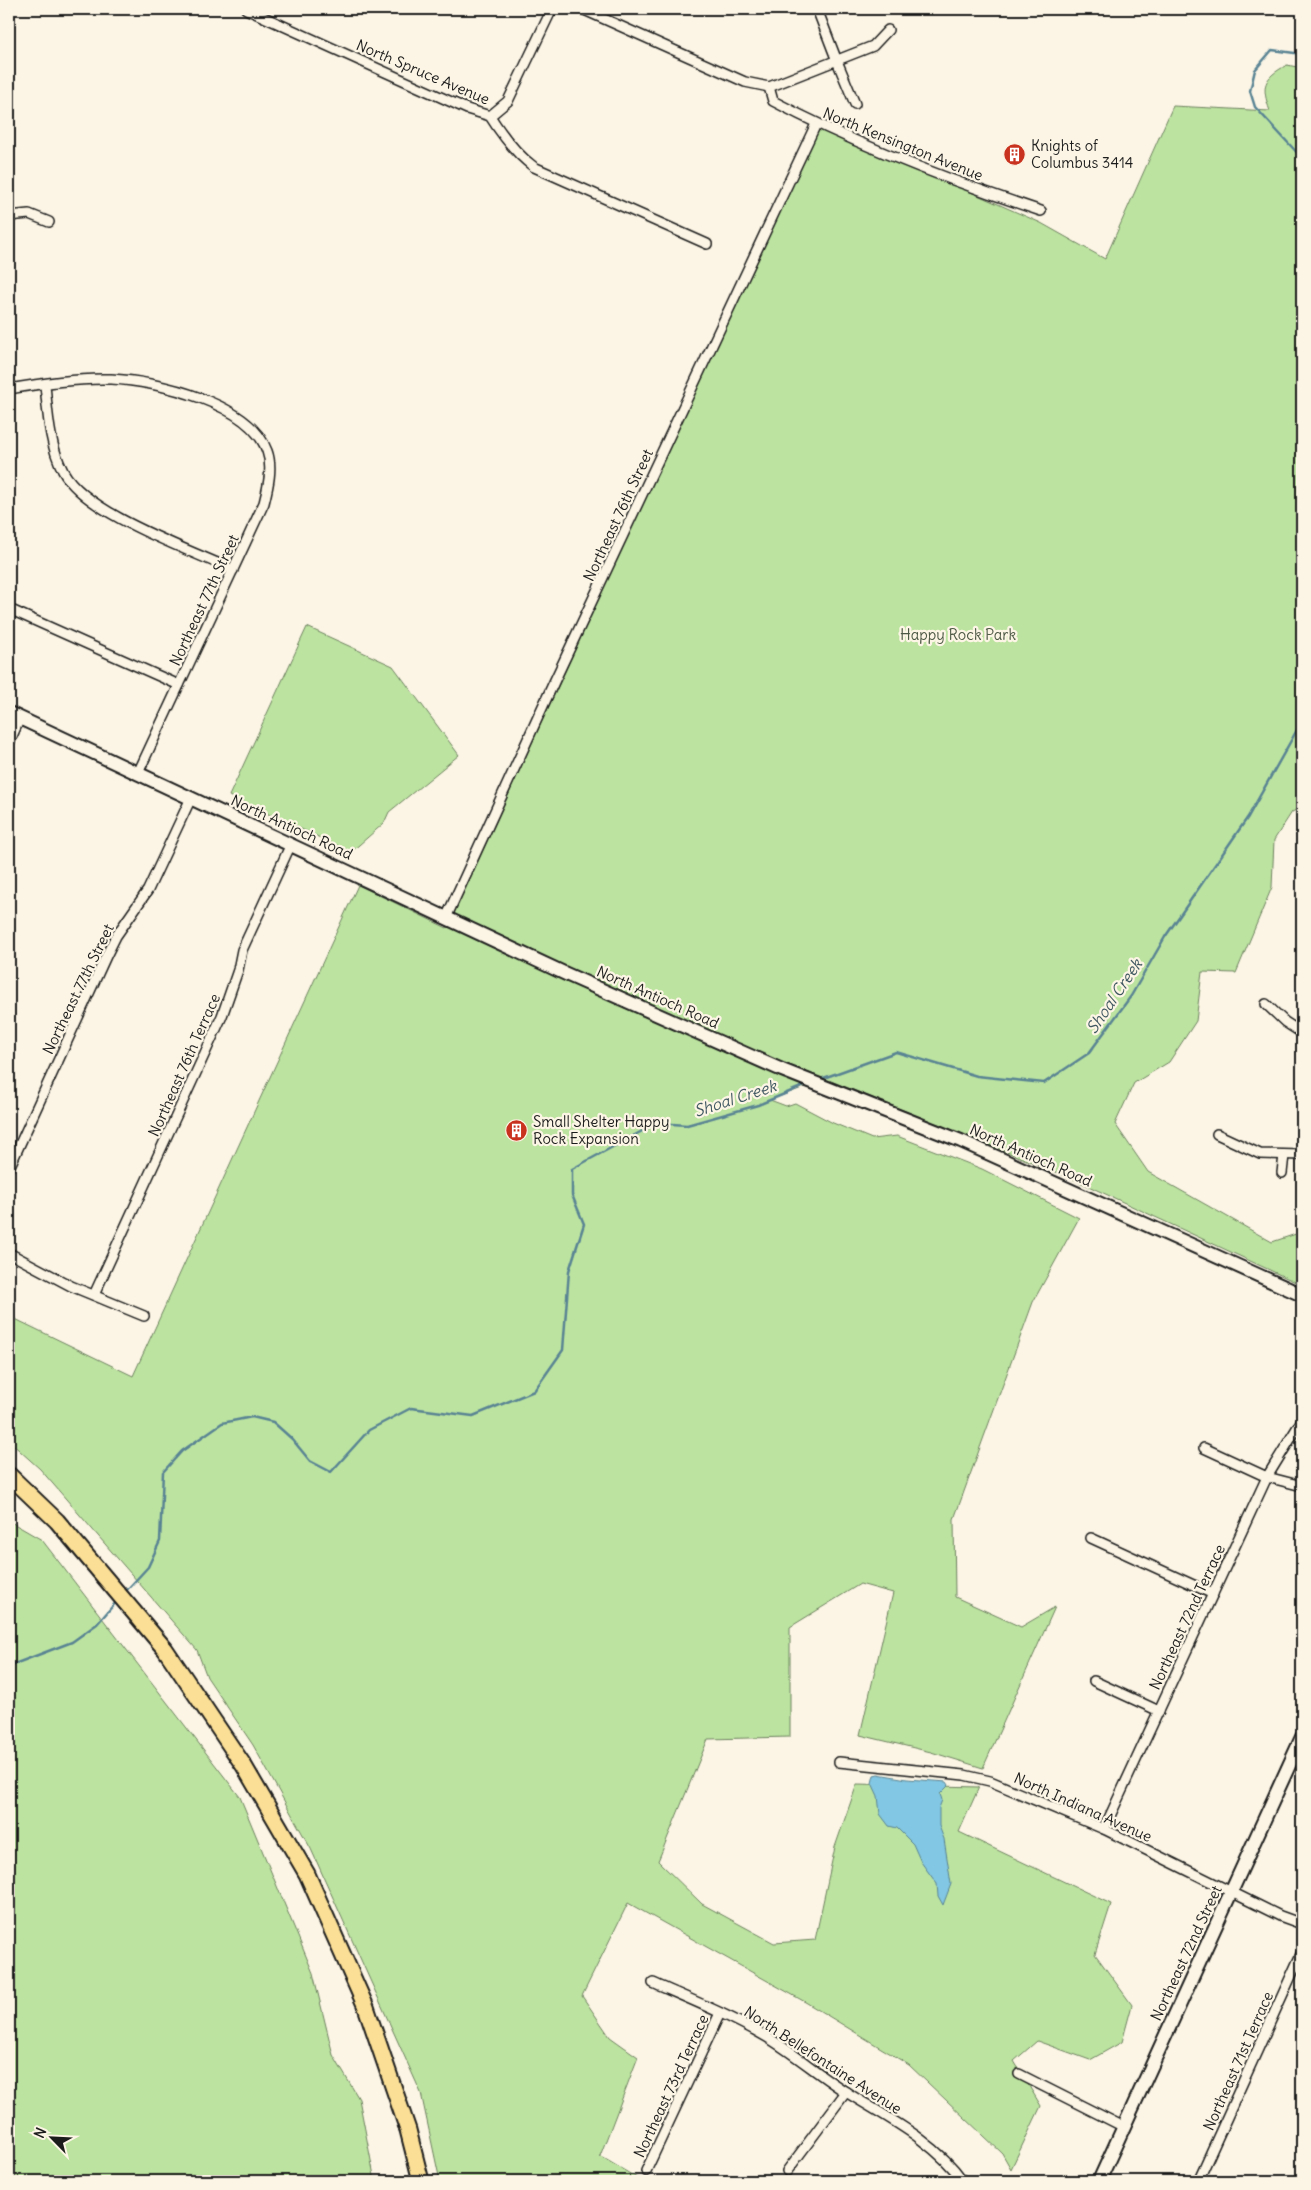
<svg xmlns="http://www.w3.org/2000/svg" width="1311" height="2190" font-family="Delius,sans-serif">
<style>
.green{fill:#bce4a0;stroke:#6c805e}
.water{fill:#82c7e3;stroke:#598393}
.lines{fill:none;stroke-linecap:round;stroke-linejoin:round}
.stream{stroke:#598393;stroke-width:2.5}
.street-casing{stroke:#1c1c1c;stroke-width:12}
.secondary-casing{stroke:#1c1c1c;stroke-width:16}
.primary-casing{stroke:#1c1c1c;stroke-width:19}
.street{stroke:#fcf5e5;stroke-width:9}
.secondary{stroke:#fcf5e5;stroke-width:12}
.primary{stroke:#fbdf96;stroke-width:15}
.labels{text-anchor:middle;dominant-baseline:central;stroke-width:4.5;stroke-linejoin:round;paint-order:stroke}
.street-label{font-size:15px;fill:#1c1c1c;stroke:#fcf5e5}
.poi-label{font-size:15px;fill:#1c1c1c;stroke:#fcf5e5;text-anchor:start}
.park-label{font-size:15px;fill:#4c5844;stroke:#fcf5e5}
.water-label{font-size:16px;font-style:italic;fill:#405862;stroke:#fcf5e5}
</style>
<rect width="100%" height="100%" fill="#fcf5e5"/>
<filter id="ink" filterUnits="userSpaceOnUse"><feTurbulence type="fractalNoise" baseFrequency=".02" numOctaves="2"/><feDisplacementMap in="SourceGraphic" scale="10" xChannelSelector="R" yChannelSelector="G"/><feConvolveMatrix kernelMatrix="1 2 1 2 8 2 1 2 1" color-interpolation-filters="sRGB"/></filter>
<g filter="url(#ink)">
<!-- green -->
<g class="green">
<path d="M1287,65L1302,68V807L1292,812L1274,840L1272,887L1236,973L1202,972L1196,1021L1169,1062L1134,1083L1115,1124L1148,1172L1272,1242L1302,1232V1285L1071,1178L826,1079L770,1100L786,1106L795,1103L833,1123L872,1139L897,1136L982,1169L1079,1218L1033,1302L954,1519L955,1597L1021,1627L1055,1607L983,1768L931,1752L860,1735L893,1593L860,1584L790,1627V1737L708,1739L658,1861L702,1904L774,1943L815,1940L835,1847L857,1784L979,1787L959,1832L1111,1904L1095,1954L1132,2005L1122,2042L1090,2060L1037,2041L1014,2061L1041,2106L1011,2169L1002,2153L909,2065L807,2003L628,1903L582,1996L610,2037L638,2057L600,2156L642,2181H440L421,2093L311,1849L253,1745L207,1677L197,1650L40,1469L9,1441V1316L133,1376L358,885L447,928L816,124L1041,223L1105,259L1173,106L1270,111C1261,86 1263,78 1287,65Z"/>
<polygon points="307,627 393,666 459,755 389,812 384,823 351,852 229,796"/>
<polygon points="9,1521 42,1540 240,1797 313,1973 333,2055 359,2099 375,2181 9,2181"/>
</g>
<!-- water -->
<polygon class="water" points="878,1774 907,1779 947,1782 949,1785 940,1794 942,1800 939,1808 939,1826 944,1839 951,1884 943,1905 938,1896 937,1884 921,1862 913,1844 897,1828 889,1826 880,1814 878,1796 872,1783 874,1775"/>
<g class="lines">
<!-- stream -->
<g class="stream">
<polyline points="1302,54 1272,50 1255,70 1250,91 1255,107 1302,158"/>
<polyline points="818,1080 896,1052 977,1076 1044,1083 1089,1053 1131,996 1165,937 1248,817 1302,721"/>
<polyline points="124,1593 148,1567 160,1541 163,1472 182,1451 222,1423 252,1417 273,1422 292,1439 310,1461 331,1472 369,1430 411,1408 473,1416 534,1391 563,1350 569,1271 584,1224 572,1195 572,1169 657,1123 687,1125 758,1105 806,1085"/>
<polyline points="9,1666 72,1642 97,1624 117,1601"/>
</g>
<defs>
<g id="street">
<path d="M246,9L467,109L490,116C502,135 516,154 534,167L707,244"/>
<polyline points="582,9 745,82 769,87 873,46 888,30"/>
<polyline points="817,9 837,61 855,104"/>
<path d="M769,87L773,101C856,145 951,181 1041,211"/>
<polyline points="490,116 508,101 552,9"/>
<polyline points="9,216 29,214 49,222"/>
<path d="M45,385C48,414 49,444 63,471C86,514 188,549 233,570"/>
<path d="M9,389C42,383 78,378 111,379C157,381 250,403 267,451C273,467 268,487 264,503L138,773"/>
<polyline points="9,609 179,685"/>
<polyline points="9,743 20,718"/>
<polyline points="446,918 554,682 816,124"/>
<polyline points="1266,1004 1285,1022 1302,1033"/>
<polyline points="1217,1134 1260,1154 1302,1155"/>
<polyline points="9,1168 107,954 116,936 148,890 191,798"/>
<polyline points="1282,1173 1284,1155"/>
<polyline points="9,1253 71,1286 144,1316"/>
<polyline points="94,1295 222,1016 238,970 242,950 291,844"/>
<polyline points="1204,1448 1267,1477 1302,1486"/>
<polyline points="1091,1538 1213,1594"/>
<polyline points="1094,1681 1159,1711"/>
<polyline points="839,1762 964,1775 990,1781 1104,1829 1280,1916 1302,1924"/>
<polyline points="1104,1829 1267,1477 1302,1420"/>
<path d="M653,1983C692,2000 731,2016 767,2037C795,2054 819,2075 846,2092C886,2117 935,2141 963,2181"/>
<polyline points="1019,2074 1124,2127"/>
<polyline points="646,2171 720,2013"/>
<polyline points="787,2171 846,2092"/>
<polyline points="1198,2181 1302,1952"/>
</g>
<g id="secondary">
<polyline points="9,713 566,974 782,1070 961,1141 1302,1295"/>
<polyline points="1099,2181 1302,1737"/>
</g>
<polyline id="primary" points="9,1475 57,1521 165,1649 244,1766 307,1874 366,2007 408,2130 421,2181"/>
</defs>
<!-- street casing -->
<use href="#street" class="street-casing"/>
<!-- secondary casing -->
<use href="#secondary" class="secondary-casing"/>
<!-- primary casing -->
<use href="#primary" class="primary-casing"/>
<!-- street -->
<use href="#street" class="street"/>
<!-- secondary -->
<use href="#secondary" class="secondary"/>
<!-- primary -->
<use href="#primary" class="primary"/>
</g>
</g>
<!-- icons -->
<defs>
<symbol id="building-disc" viewBox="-11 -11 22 22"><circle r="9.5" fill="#c8321e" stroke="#fcf5e5"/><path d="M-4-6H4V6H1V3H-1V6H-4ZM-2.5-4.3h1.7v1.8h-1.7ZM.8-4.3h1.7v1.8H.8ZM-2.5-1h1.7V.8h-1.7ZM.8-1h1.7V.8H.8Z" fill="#fff"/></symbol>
</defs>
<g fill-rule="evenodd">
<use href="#building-disc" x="1002" y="142" width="25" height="25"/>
<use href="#building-disc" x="504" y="1118" width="25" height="25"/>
</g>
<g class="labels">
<!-- street labels -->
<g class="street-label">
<text transform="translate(423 72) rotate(23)">North Spruce Avenue</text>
<text transform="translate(903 144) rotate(22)">North Kensington Avenue</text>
<text transform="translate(618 515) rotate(-65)">Northeast 76th Street</text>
<text transform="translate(204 600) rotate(-65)">Northeast 77th Street</text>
<text transform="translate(292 827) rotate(25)">North Antioch Road</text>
<text transform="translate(78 989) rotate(-64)">Northeast 77th Street</text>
<text transform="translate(658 997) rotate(24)">North Antioch Road</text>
<text transform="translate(184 1065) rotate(-66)">Northeast 76th Terrace</text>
<text transform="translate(1031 1155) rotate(24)">North Antioch Road</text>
<text transform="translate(1187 1617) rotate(-65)">Northeast 72nd Terrace</text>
<text transform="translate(1083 1807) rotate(24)">North Indiana Avenue</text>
<text transform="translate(1186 1953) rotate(-65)">Northeast 72nd Street</text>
<text transform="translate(823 2060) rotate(33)">North Bellefontaine Avenue</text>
<text transform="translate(1238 2061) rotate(-66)">Northeast 71st Terrace</text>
<text transform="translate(671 2086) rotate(-65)">Northeast 73rd Terrace</text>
</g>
<!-- poi labels -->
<g class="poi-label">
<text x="1031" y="145">Knights of<tspan x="1031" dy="17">Columbus 3414</tspan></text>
<text x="533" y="1121">Small Shelter Happy<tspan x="533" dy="17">Rock Expansion</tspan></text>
</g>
<!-- park labels -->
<g class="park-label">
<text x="958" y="634">Happy Rock Park</text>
</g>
<!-- water labels -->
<g class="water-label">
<text transform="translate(1114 996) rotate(-56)">Shoal Creek</text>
<text transform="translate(735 1098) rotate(-18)">Shoal Creek</text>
</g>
</g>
<!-- margin -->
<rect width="1311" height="2190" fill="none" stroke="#fcf5e5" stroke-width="30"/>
<rect x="15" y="15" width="1281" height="2160" fill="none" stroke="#1c1c1c" stroke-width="2" filter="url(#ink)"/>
<!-- north arrow -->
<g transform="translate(52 2138) rotate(294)" stroke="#fcf5e5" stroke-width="4" paint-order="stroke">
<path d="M0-4L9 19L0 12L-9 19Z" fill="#1c1c1c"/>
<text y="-8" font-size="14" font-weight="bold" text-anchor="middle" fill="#1c1c1c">N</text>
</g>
</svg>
